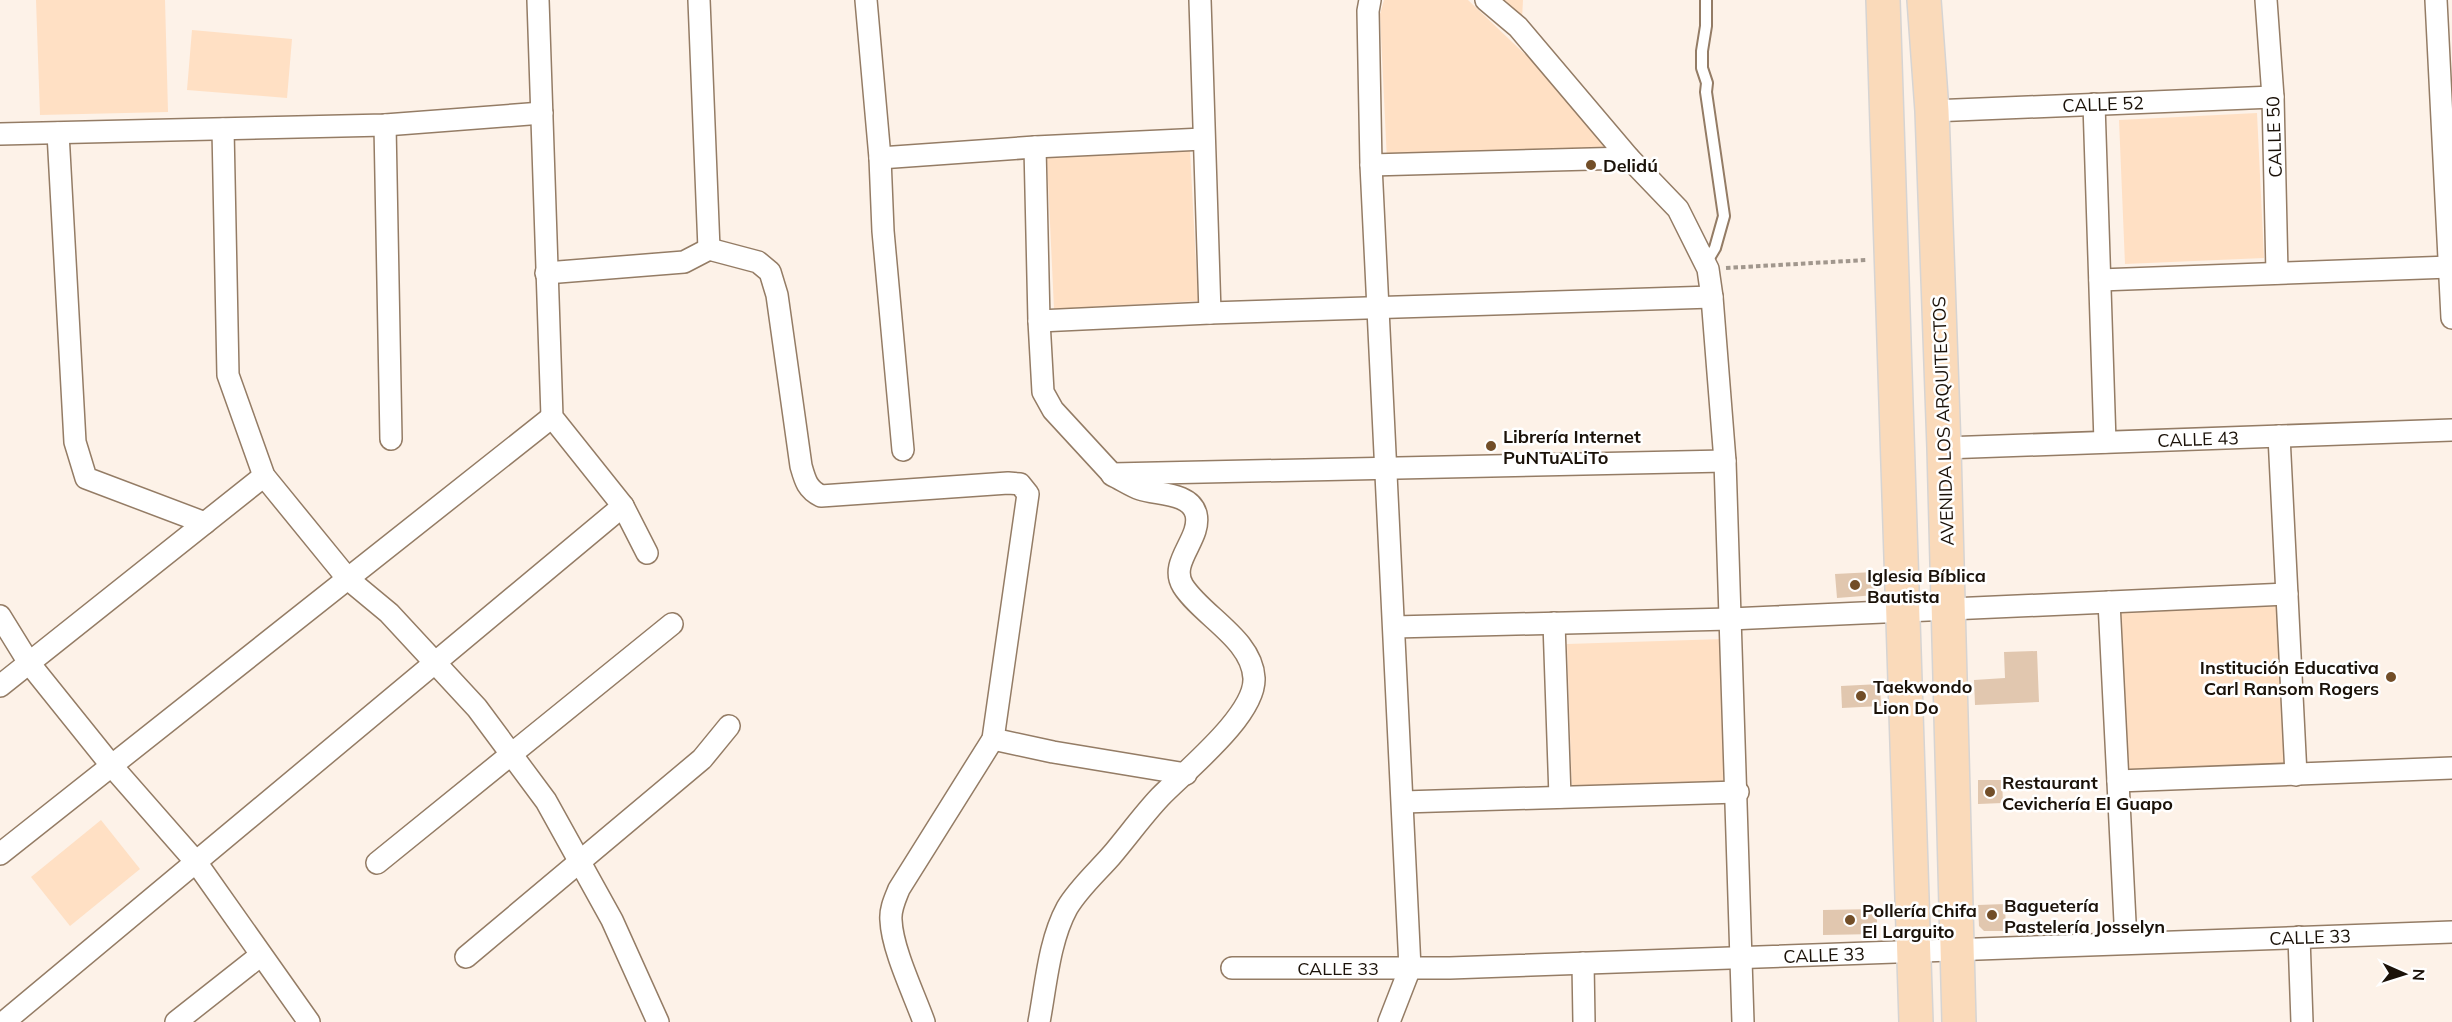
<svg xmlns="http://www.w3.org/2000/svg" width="2452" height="1022" font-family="Mulish,sans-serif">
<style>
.green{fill:#ffe0c4}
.building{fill:#e1c7af}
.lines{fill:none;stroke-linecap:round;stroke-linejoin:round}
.lane-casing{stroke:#947c65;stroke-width:14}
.street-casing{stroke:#947c65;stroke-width:24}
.primary-casing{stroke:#d6d4d3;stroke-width:36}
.path{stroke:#a1978d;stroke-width:4;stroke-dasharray:4.5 3;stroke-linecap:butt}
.lane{stroke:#fff;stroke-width:10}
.street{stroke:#fff;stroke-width:21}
.primary{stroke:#fadaba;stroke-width:33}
.poi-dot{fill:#724e28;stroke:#fff;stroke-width:2}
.labels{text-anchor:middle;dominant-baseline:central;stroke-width:5;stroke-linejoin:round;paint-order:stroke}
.street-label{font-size:18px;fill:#1b1209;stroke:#fff}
.poi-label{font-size:18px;font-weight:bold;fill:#1b1209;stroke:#fff;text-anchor:start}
</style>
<rect width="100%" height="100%" fill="#fdf2e8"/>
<!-- green -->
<g class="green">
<polygon points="36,0 165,0 168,112 40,115"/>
<polygon points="1384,0 1468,0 1551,79 1618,153 1387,161 1380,14"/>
<polygon points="1501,0 1523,0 1522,19"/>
<polygon points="192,30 292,39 287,98 187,90"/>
<polygon points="2257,113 2264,258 2125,264 2119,120"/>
<polygon points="1190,151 1198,301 1054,309 1047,158"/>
<polygon points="2280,606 2296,775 2118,781 2118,613"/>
<polygon points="1723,639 1723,785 1572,793 1567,644"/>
<polygon points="101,820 140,869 70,926 31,877"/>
</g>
<!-- building -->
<g class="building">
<polygon points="1874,572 1876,595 1837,598 1835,574"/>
<polygon points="2037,651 2039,702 1975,705 1974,680 2005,678 2004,652"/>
<polygon points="1880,684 1881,706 1842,708 1841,686"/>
<polygon points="1978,780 2002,780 2003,803 1978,804"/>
<polygon points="2005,904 2006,931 1984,931 1979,926 1978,905"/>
<polygon points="1877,909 1877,934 1823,935 1823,910"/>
</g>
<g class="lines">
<defs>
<polyline id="lane" points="1706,263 1715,248 1724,216 1706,92 1707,83 1702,68 1702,51 1706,26 1706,0"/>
<g id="street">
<polyline points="538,0 552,417 623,506 647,553"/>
<polyline points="699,0 709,249"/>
<polyline points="866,0 880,158 883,231 903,450"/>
<polyline points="1200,0 1210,313"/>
<polyline points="1370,0 1368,11 1371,165 1410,968 1389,1022"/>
<polyline points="1486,0 1518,27 1629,158 1678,209 1708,269 1712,297 1725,461 1743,1022"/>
<polyline points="2266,0 2273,97 2277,273"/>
<polyline points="2436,0 2452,318"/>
<polyline points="2094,104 2105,442"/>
<polyline points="1932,111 2273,97"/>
<polyline points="385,125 391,439"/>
<polyline points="223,129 228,375 264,476 348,579 389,613 477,708 546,801 612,920 658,1022"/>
<polyline points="58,133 75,442 86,478 205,523"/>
<polyline points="0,134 385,125 542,113"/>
<polyline points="1035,147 1039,321 1043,392 1053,410 1112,474 1725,461"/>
<polyline points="880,158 1035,147 1203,139"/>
<polyline points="1371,165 1629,158"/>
<path d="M546,273L684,262L709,249L758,262L770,272L777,295L801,466C805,480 807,489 821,496L1008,483L1020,484L1028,494L993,739L899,889C895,899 890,909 891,920C892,949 914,994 924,1022"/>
<polyline points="2100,280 2450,267"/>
<polyline points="1039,321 1210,313 1712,297"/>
<polyline points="2279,436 2296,775"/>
<polyline points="1944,448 2452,430"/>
<polyline points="2109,602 2126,942"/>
<polyline points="0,616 29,663 111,765 196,862 309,1022"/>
<polyline points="1554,623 1560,797"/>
<polyline points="1394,627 1730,619 2287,594"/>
<polyline points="0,686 264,476"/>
<polyline points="993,739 1053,752 1186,774"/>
<polyline points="2118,781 2452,768"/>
<polyline points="1403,802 1738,792"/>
<polyline points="0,854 552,417"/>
<polyline points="377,863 672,624"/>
<polyline points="2299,937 2302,1022"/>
<polyline points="466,957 702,759 729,726"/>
<polyline points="1583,963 1584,1022"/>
<polyline points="1232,968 1450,968 2452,932"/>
<polyline points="4,1022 623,506"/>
<polyline points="176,1022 261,955"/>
<path d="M1039,1022C1046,985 1049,941 1067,908C1078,889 1097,872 1111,856C1128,836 1143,815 1160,797C1185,771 1256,715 1254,678C1252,639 1202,616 1183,586C1168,562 1202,539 1196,514C1190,492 1157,495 1140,489C1131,486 1121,479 1112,475"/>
</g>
<g id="primary">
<polyline points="1883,0 1916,1022"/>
<polyline points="1924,0 1932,111 1944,448 1959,1022"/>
</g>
</defs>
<!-- lane casing -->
<use href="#lane" class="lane-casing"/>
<!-- street casing -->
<use href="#street" class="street-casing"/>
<!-- primary casing -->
<use href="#primary" class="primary-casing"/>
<!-- path -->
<polyline class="path" points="1726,268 1866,260"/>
<!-- lane -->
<use href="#lane" class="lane"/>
<!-- street -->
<use href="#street" class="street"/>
<!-- primary -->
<use href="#primary" class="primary"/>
</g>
<!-- markers -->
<g class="poi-dot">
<circle cx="1591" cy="165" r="6"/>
<circle cx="1491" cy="446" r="6"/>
<circle cx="1855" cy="585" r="6"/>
<circle cx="2391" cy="677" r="6"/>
<circle cx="1861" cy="696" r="6"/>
<circle cx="1990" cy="792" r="6"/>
<circle cx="1992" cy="915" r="6"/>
<circle cx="1850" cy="920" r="6"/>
</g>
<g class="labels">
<!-- street labels -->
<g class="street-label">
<text transform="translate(2103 104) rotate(-2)">CALLE 52</text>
<text transform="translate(2274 137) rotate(-92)">CALLE 50</text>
<text transform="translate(1943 421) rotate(-92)">AVENIDA LOS ARQUITECTOS</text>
<text transform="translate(2198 439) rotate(-2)">CALLE 43</text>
<text transform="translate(2310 937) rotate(-2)">CALLE 33</text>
<text transform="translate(1824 955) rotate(-2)">CALLE 33</text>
<text x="1338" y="968">CALLE 33</text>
</g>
<!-- poi labels -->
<g class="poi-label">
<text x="1603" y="165">Delidú</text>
<text x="1503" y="436">Librería Internet<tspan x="1503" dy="21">PuNTuALiTo</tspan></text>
<text x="1867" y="575">Iglesia Bíblica<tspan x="1867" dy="21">Bautista</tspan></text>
<text x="2379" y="667" text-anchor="end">Institución Educativa<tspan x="2379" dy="21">Carl Ransom Rogers</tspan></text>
<text x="1873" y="686">Taekwondo<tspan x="1873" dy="21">Lion Do</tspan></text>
<text x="2002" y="782">Restaurant<tspan x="2002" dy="21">Cevichería El Guapo</tspan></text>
<text x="2004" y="905">Baguetería<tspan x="2004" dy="21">Pastelería Josselyn</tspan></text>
<text x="1862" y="910">Pollería Chifa<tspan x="1862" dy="21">El Larguito</tspan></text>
</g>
</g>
<!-- north arrow -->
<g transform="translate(2404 974) rotate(93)" stroke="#ffffff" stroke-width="4.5" paint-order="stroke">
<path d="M0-4.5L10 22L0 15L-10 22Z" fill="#1b1209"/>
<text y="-9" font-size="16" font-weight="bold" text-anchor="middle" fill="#1b1209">N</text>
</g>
</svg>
